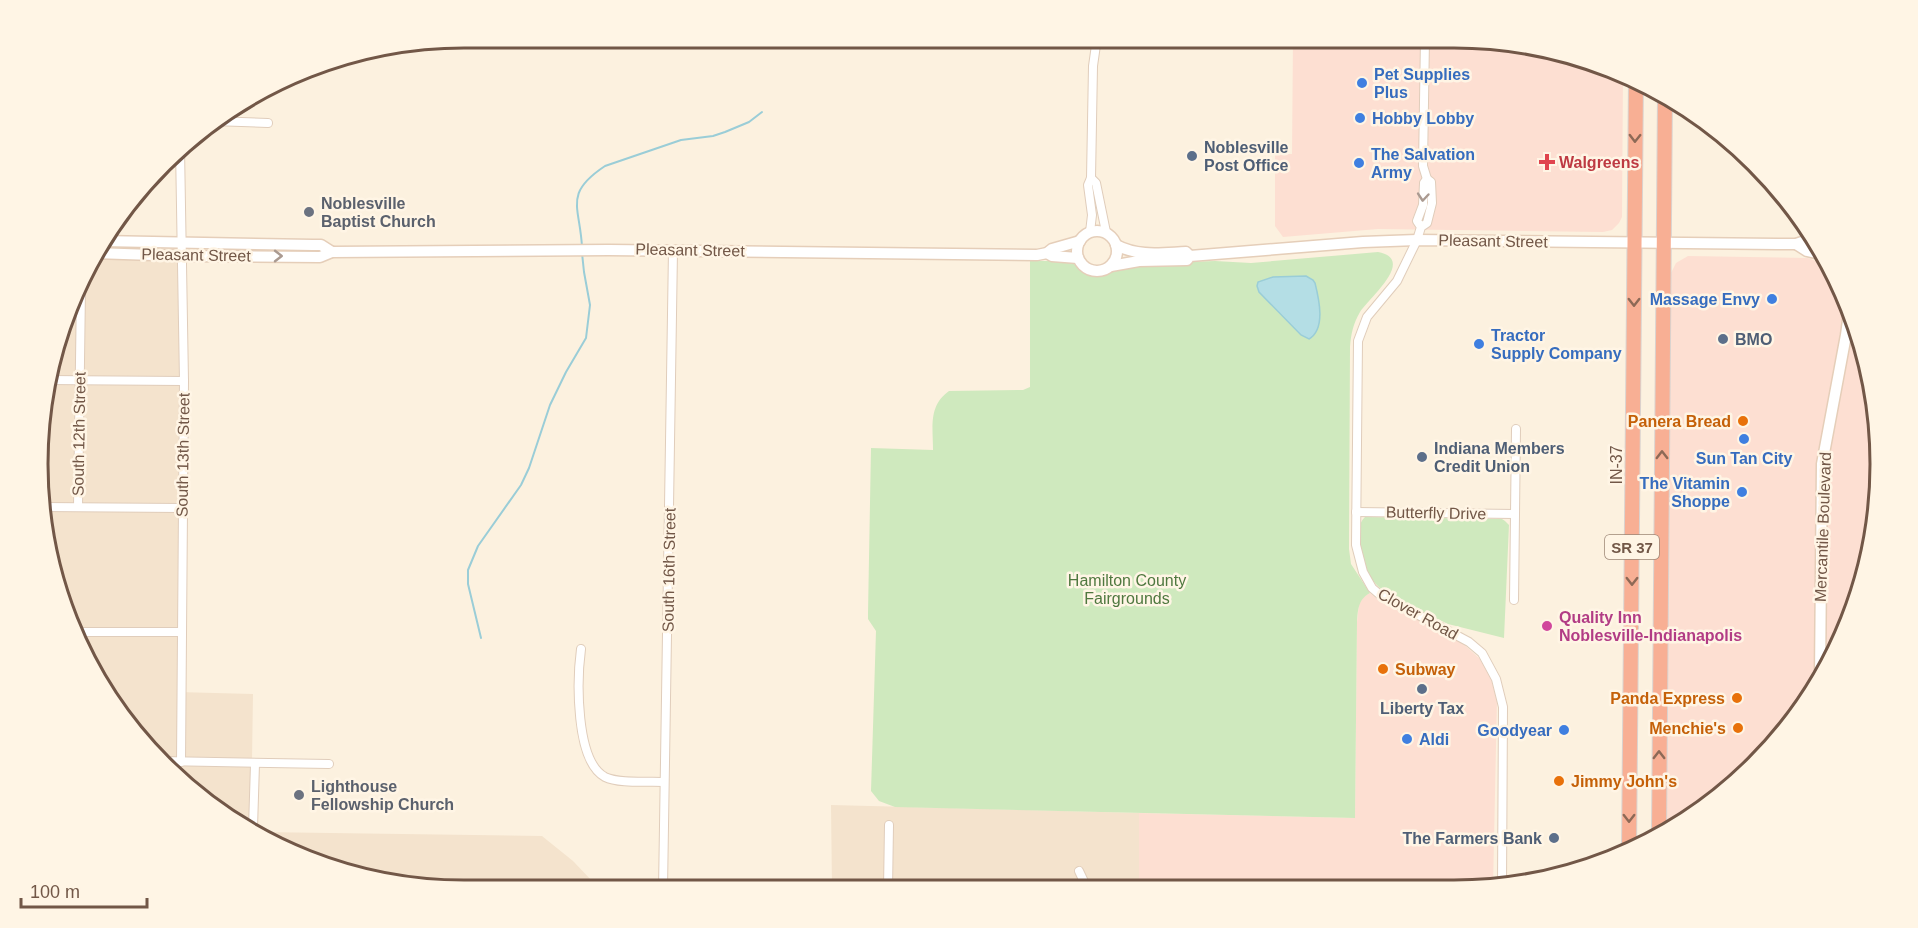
<svg xmlns="http://www.w3.org/2000/svg" width="1918" height="928" font-family="Helvetica,sans-serif">
<style>
.residential{fill:#f4e3cd}
.commercial{fill:#fddfd2}
.green{fill:#cfe9be}
.water{fill:#b4dee5;stroke:#9acdd7;stroke-width:1.5}
.lines{fill:none;stroke-linecap:round;stroke-linejoin:round}
.stream{stroke:#9acdd7;stroke-width:2}
.street-casing{stroke:#e0cdbb;stroke-width:10}
.secondary-casing{stroke:#e5ceb9;stroke-width:13}
.highway-casing{stroke:#dad3cf;stroke-width:16}
.street{stroke:#fff;stroke-width:8}
.secondary{stroke:#fff;stroke-width:10}
.highway{stroke:#f8af94;stroke-width:14}
.oneway{stroke:#8d6956}
.oneway2{stroke:#aa9a91}
.shop-dot{fill:#3f7fe0;stroke:#fff5e5;stroke-width:2}
.service-dot{fill:#5c6f8a;stroke:#fff5e5;stroke-width:2}
.health-dot{fill:#e0444e;stroke:#fff5e5;stroke-width:2}
.worship-dot{fill:#6b7280;stroke:#fff5e5;stroke-width:2}
.food-dot{fill:#e8710a;stroke:#fff5e5;stroke-width:2}
.hotel-dot{fill:#d1479c;stroke:#fff5e5;stroke-width:2}
.labels{text-anchor:middle;dominant-baseline:central;stroke-width:5;stroke-linejoin:round;paint-order:stroke}
.shield{fill:#fff5e5;stroke:#9c8676;stroke-width:1.5}
.shield-label{font-size:15px;font-weight:bold;fill:#725747}
.shop-label{font-size:16px;font-weight:bold;fill:#366cbe;stroke:#fff5e5;text-anchor:start}
.service-label{font-size:16px;font-weight:bold;fill:#4e5e75;stroke:#fff5e5;text-anchor:start}
.health-label{font-size:16px;font-weight:bold;fill:#be3a42;stroke:#fff5e5;text-anchor:start}
.worship-label{font-size:16px;font-weight:bold;fill:#5b616d;stroke:#fff5e5;text-anchor:start}
.street-label{font-size:16px;fill:#725747;stroke:#fff5e5}
.food-label{font-size:16px;font-weight:bold;fill:#c56008;stroke:#fff5e5;text-anchor:end}
.park-label{font-size:16px;fill:#4f783f;stroke:#fff5e5}
.hotel-label{font-size:16px;font-weight:bold;fill:#b23c85;stroke:#fff5e5;text-anchor:start}
.rim{fill:none;stroke:#725747;stroke-width:3}
</style>
<rect width="100%" height="100%" fill="#fcf1df"/>
<!-- residential -->
<g class="residential">
<polygon points="92,259 180,259 177,692 253,694 251,827 183,784 126,724 82,653 41,519 46,380"/>
<polygon points="831,805 1139,813 1139,888 832,889"/>
<polygon points="259,832 542,836 573,861 594,883 596,890 464,890 380,882 300,858"/>
</g>
<!-- commercial -->
<g class="commercial">
<polygon points="1293,38 1454,38 1538,46 1623,73 1622,217 1619,223 1612,230 1603,232 1378,229 1283,237 1275,226 1275,154 1292,154"/>
<polygon points="1688,256 1808,258 1829,266 1848,301 1872,381 1880,464 1872,548 1848,628 1792,724 1713,803 1665,831 1671,273 1676,263"/>
<polygon points="1370,593 1382,603 1459,640 1480,659 1491,679 1497,700 1493,887 1139,888 1139,813 1355,818 1357,622 1359,604 1364,596"/>
</g>
<!-- green -->
<g class="green">
<path d="M1378,252C1417,259 1368,299 1360,312C1353,324 1351,334 1350,347L1349,549L1351,564L1370,593C1358,599 1358,610 1357,622L1355,818L895,807L879,801L871,791L876,631L868,619V613L871,448L933,450C933,427 928,406 949,391L1023,390L1030,387V261H1070L1079,268L1094,274L1105,273L1133,264L1215,261L1251,263Z"/>
<path d="M1365,517L1502,519L1505,521L1509,525L1504,638L1448,624L1388,595C1368,579 1360,565 1360,539C1359,530 1358,524 1365,517Z"/>
</g>
<!-- water -->
<path class="water" d="M1306,276L1313,280L1315,283C1319,299 1326,329 1309,339L1301,335L1259,292L1257,286L1258,282L1273,277Z"/>
<g class="lines">
<!-- stream -->
<g class="stream">
<path d="M582,247C580,206 563,194 605,166L681,140L713,136L725,132L749,122L762,112"/>
<polyline points="481,638 468,584 468,570 478,546 521,485 529,468 550,405 566,372 586,338 590,305 584,272 582,253"/>
</g>
<defs>
<g id="street">
<polyline points="1425,38 1423,166 1427,179"/>
<polyline points="212,121 268,123"/>
<polyline points="180,148 184,381 181,762"/>
<polyline points="1091,178 1096,183 1106,232"/>
<polyline points="1421,227 1417,221 1423,205 1424,183 1427,179 1431,182 1432,203 1427,223 1421,227 1417,240 1397,281 1367,317 1358,341 1356,545 1363,572 1372,588 1379,594 1469,642 1482,653 1496,679 1503,707 1502,887"/>
<polyline points="1090,232 1092,215 1088,185 1091,178 1093,66 1097,38"/>
<polyline points="46,380 184,381"/>
<polyline points="42,507 182,508"/>
<polyline points="78,507 81,288"/>
<polyline points="1356,512 1515,514"/>
<polyline points="1514,600 1516,429"/>
<polyline points="75,632 182,632"/>
<path d="M581,649C577,679 575,761 605,777C619,784 648,781 664,782"/>
<polyline points="161,761 329,764"/>
<polyline points="253,828 255,764"/>
<polyline points="1079,871 1087,888"/>
<polyline points="888,889 889,825"/>
<polyline points="663,890 673,250"/>
</g>
<g id="secondary">
<circle cx="1097" cy="251" r="20"/>
<polyline points="101,241 313,245 321,245 332,252"/>
<polyline points="1796,244 1807,251 1824,255"/>
<path d="M1116,245C1139,257 1162,253 1186,252L1190,256"/>
<polyline points="94,253 183,256 320,257 332,252 609,250 1037,255 1047,253 1052,249 1080,241"/>
<polyline points="1047,253 1052,256 1078,258"/>
<polyline points="1111,266 1139,261 1187,260 1190,256 1363,242 1417,240 1778,244 1796,244 1814,238"/>
<polyline points="1844,294 1849,307"/>
<polyline points="1820,676 1822,464 1846,335 1850,306"/>
</g>
<g id="highway">
<polyline points="1659,834 1665,95"/>
<polyline points="1629,851 1636,80"/>
</g>
</defs>
<!-- street casing -->
<use href="#street" class="street-casing"/>
<!-- secondary casing -->
<use href="#secondary" class="secondary-casing"/>
<!-- highway casing -->
<use href="#highway" class="highway-casing"/>
<!-- street -->
<use href="#street" class="street"/>
<!-- secondary -->
<use href="#secondary" class="secondary"/>
<!-- highway -->
<use href="#highway" class="highway"/>
</g>
<!-- one-way arrows -->
<defs><path id="oneway-chevron" d="M-2-3.5L2.5 0L-2 3.5" fill="none" stroke-width="1.6" stroke-linecap="round" stroke-linejoin="round" transform="scale(1.5)"/></defs>
<g class="oneway">
<use href="#oneway-chevron" transform="translate(1635 138) rotate(91)"/>
<use href="#oneway-chevron" transform="translate(1634 302) rotate(90)"/>
<use href="#oneway-chevron" transform="translate(1662 455) rotate(-90)"/>
<use href="#oneway-chevron" transform="translate(1632 581) rotate(90)"/>
<use href="#oneway-chevron" transform="translate(1659 755) rotate(-90)"/>
<use href="#oneway-chevron" transform="translate(1629 818) rotate(90)"/>
</g>
<g class="oneway2">
<use href="#oneway-chevron" transform="translate(1423 197) rotate(95)"/>
<use href="#oneway-chevron" transform="translate(278 256)"/>
</g>
<!-- markers -->
<g class="shop-dot">
<circle cx="1362" cy="83" r="6"/>
<circle cx="1360" cy="118" r="6"/>
<circle cx="1359" cy="163" r="6"/>
<circle cx="1772" cy="299" r="6"/>
<circle cx="1479" cy="344" r="6"/>
<circle cx="1744" cy="439" r="6"/>
<circle cx="1742" cy="492" r="6"/>
<circle cx="1564" cy="730" r="6"/>
<circle cx="1407" cy="739" r="6"/>
</g>
<g class="service-dot">
<circle cx="1192" cy="156" r="6"/>
<circle cx="1723" cy="339" r="6"/>
<circle cx="1422" cy="457" r="6"/>
<circle cx="1422" cy="689" r="6"/>
<circle cx="1554" cy="838" r="6"/>
</g>
<path class="health-dot" d="M1544 153h6v6h6v6h-6v6h-6v-6h-6v-6h6z"/>
<g class="worship-dot">
<circle cx="309" cy="212" r="6"/>
<circle cx="299" cy="795" r="6"/>
</g>
<g class="food-dot">
<circle cx="1743" cy="421" r="6"/>
<circle cx="1383" cy="669" r="6"/>
<circle cx="1737" cy="698" r="6"/>
<circle cx="1738" cy="728" r="6"/>
<circle cx="1559" cy="781" r="6"/>
</g>
<circle class="hotel-dot" cx="1547" cy="626" r="6"/>
<g class="labels">
<!-- shield labels -->
<rect class="shield" x="1605" y="535" width="54" height="24" rx="4.5"/>
<g class="shield-label">
<text x="1632" y="547">SR 37</text>
</g>
<!-- shop labels -->
<g class="shop-label">
<text x="1374" y="74">Pet Supplies<tspan x="1374" dy="18">Plus</tspan></text>
<text x="1372" y="118">Hobby Lobby</text>
<text x="1371" y="154">The Salvation<tspan x="1371" dy="18">Army</tspan></text>
<text x="1760" y="299" text-anchor="end">Massage Envy</text>
<text x="1491" y="335">Tractor<tspan x="1491" dy="18">Supply Company</tspan></text>
<text x="1744" y="458" text-anchor="middle">Sun Tan City</text>
<text x="1730" y="483" text-anchor="end">The Vitamin<tspan x="1730" dy="18">Shoppe</tspan></text>
<text x="1552" y="730" text-anchor="end">Goodyear</text>
<text x="1419" y="739">Aldi</text>
</g>
<!-- service labels -->
<g class="service-label">
<text x="1204" y="147">Noblesville<tspan x="1204" dy="18">Post Office</tspan></text>
<text x="1735" y="339">BMO</text>
<text x="1434" y="448">Indiana Members<tspan x="1434" dy="18">Credit Union</tspan></text>
<text x="1422" y="708" text-anchor="middle">Liberty Tax</text>
<text x="1542" y="838" text-anchor="end">The Farmers Bank</text>
</g>
<!-- health labels -->
<g class="health-label">
<text x="1559" y="162">Walgreens</text>
</g>
<!-- worship labels -->
<g class="worship-label">
<text x="321" y="203">Noblesville<tspan x="321" dy="18">Baptist Church</tspan></text>
<text x="311" y="786">Lighthouse<tspan x="311" dy="18">Fellowship Church</tspan></text>
</g>
<!-- street labels -->
<g class="street-label">
<text transform="translate(1493 241) rotate(1)">Pleasant Street</text>
<text transform="translate(690 250) rotate(1)">Pleasant Street</text>
<text transform="translate(196 255) rotate(1)">Pleasant Street</text>
<text transform="translate(79 434) rotate(-89)">South 12th Street</text>
<text transform="translate(183 455) rotate(-89)">South 13th Street</text>
<text transform="translate(1616 465) rotate(-90)">IN-37</text>
<text transform="translate(1436 513) rotate(1)">Butterfly Drive</text>
<text transform="translate(1823 527) rotate(-88)">Mercantile Boulevard</text>
<text transform="translate(669 570) rotate(-89)">South 16th Street</text>
<text transform="translate(1418 614) rotate(29)">Clover Road</text>
</g>
<!-- food labels -->
<g class="food-label">
<text x="1731" y="421">Panera Bread</text>
<text x="1395" y="669" text-anchor="start">Subway</text>
<text x="1725" y="698">Panda Express</text>
<text x="1726" y="728">Menchie's</text>
<text x="1571" y="781" text-anchor="start">Jimmy John's</text>
</g>
<!-- park labels -->
<g class="park-label">
<text x="1127" y="580">Hamilton County<tspan x="1127" dy="18">Fairgrounds</tspan></text>
</g>
<!-- hotel labels -->
<g class="hotel-label">
<text x="1559" y="617">Quality Inn<tspan x="1559" dy="18">Noblesville-Indianapolis</tspan></text>
</g>
</g>
<!-- crop -->
<path d="M0 0H1918V928H0ZM464 48H1454A416 416 0 0 1 1870 464V464A416 416 0 0 1 1454 880H464A416 416 0 0 1 48 464V464A416 416 0 0 1 464 48Z" fill="#fff5e5" fill-rule="evenodd"/>
<path class="rim" d="M464 48H1454A416 416 0 0 1 1870 464V464A416 416 0 0 1 1454 880H464A416 416 0 0 1 48 464V464A416 416 0 0 1 464 48Z"/>
<!-- scale -->
<path d="M21 898v9h126v-9" fill="none" stroke="#725747" stroke-width="3"/>
<text x="30" y="898" font-size="18" fill="#725747" stroke="#fff5e5" stroke-width="4.5" paint-order="stroke">100 m</text>
</svg>
